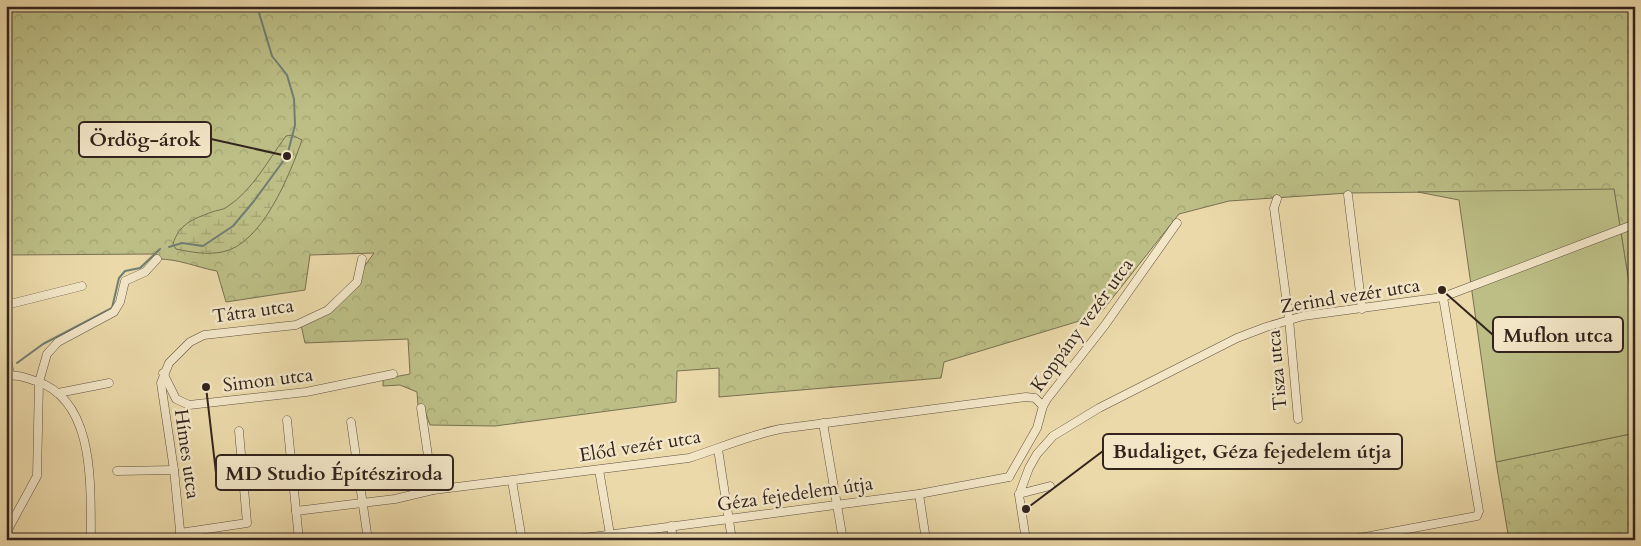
<svg xmlns="http://www.w3.org/2000/svg" width="1641" height="546" font-family="Cardo,serif">
<style>
.forest{fill:url(#forest-crowns);stroke:#787151}
.wetland{fill:url(#wetland-marsh);stroke:#787151}
.garden{fill:#bcbe85;stroke:#787151}
.lines{fill:none;stroke-linecap:round;stroke-linejoin:round}
.stream{stroke:#707e72;stroke-width:2}
.street-casing{stroke:#615140;stroke-width:9}
.street{stroke:#f2e6c7;stroke-width:8}
.labels{text-anchor:middle;dominant-baseline:central;stroke-width:5;stroke-linejoin:round;paint-order:stroke}
.street-label{font-size:19px;fill:#33241d;stroke:#f2e6c7}
.leader{fill:none;stroke:#33241d;stroke-width:2}
.callout-dot{fill:#33241d;stroke:#f2e6c7;stroke-width:2}
.callout{fill:#f2e6c7;stroke:#33241d;stroke-width:2}
.callout-label{font-size:20px;text-anchor:middle;font-weight:bold;fill:#33241d}
</style>
<defs>
<pattern id="forest-crowns" width="20" height="18" patternUnits="userSpaceOnUse" patternTransform="scale(1.25)"><rect width="20" height="18" fill="#bcbe85"/><path d="M2 6a3 3 0 1 1 6 0M12 15a3 3 0 1 1 6 0" fill="none" stroke="#a2a372"/></pattern>
<pattern id="wetland-marsh" width="20" height="14" patternUnits="userSpaceOnUse" patternTransform="scale(1.25)"><rect width="20" height="14" fill="#bcbe85"/><path d="M1 5h8M5 5V1M11 12h8M15 12V8" fill="none" stroke="#a2a372"/></pattern>
</defs>
<rect width="100%" height="100%" fill="#ebd9a9"/>
<filter id="stains"><feTurbulence type="fractalNoise" baseFrequency=".004" numOctaves="4"/><feColorMatrix values="0 0 0 0 .2 0 0 0 0 .09 0 0 0 0 .02 0 0 0 .5 -.17"/></filter>
<radialGradient id="worn" r=".72"><stop offset=".6" stop-color="#630" stop-opacity="0"/><stop offset="1" stop-color="#630" stop-opacity=".3"/></radialGradient>
<!-- forest -->
<g class="forest">
<path d="M6,6H1635V320L1614,190L1348,193L1229,201L1179,214L1099,315L944,362L941,378L719,397V368L677,371L676,402L495,426L430,425L423,405H418L417,392L400,385L383,386V379L410,374L408,339L305,343L301,325L344,295L374,253L310,255L305,290L226,302L217,271C195,267 180,259 157,259V254L6,255Z"/>
<polygon points="1635,433 1635,540 1509,540 1496,462"/>
</g>
<!-- wetland -->
<path class="wetland" d="M292,135L302,140C290,174 262,245 222,252C206,255 191,252 176,249L173,244C179,224 193,219 212,212C217,210 223,210 227,207C253,190 268,160 286,136Z"/>
<!-- garden -->
<polygon class="garden" points="1614,189 1635,320 1635,433 1496,462 1459,200 1418,192"/>
<g class="lines">
<!-- stream -->
<g class="stream">
<polyline points="169,247 182,243 203,246 233,226 254,201 287,156 295,125 294,99 287,75 272,56 257,6"/>
<polyline points="17,363 43,344 112,308 119,278 125,271 140,268 160,249"/>
</g>
<defs>
<g id="street">
<polyline points="1348,195 1362,309"/>
<polyline points="1277,199 1274,208 1289,319 1298,419"/>
<polyline points="6,305 82,286"/>
<polyline points="6,352 10,375"/>
<polyline points="163,373 176,399 189,405 306,392 393,374"/>
<path d="M6,376C17,374 26,378 36,381C97,401 90,489 91,540"/>
<polyline points="58,393 109,383"/>
<polyline points="421,408 433,490"/>
<polyline points="287,420 299,540"/>
<polyline points="351,422 368,540"/>
<polyline points="823,423 843,540"/>
<polyline points="718,449 732,540"/>
<polyline points="599,470 611,540"/>
<polyline points="117,471 174,470"/>
<polyline points="1009,477 1037,428 1043,406 1047,399 1105,325 1177,223"/>
<polyline points="512,481 522,540"/>
<polyline points="919,494 926,540"/>
<polyline points="1019,494 1050,486"/>
<path d="M296,511L395,499L433,490L689,458C720,448 747,436 780,429L1026,397L1035,398L1043,406"/>
<polyline points="671,526 673,540"/>
<polyline points="6,533 37,476 39,382 47,354 58,342 114,312 120,302 125,281 145,272 157,259"/>
<polyline points="180,533 247,523 239,431"/>
<polyline points="181,540 174,470 161,383 169,363 190,342 204,335 296,325 328,310 357,282 362,259"/>
<polyline points="569,540 919,494 1009,477"/>
<polyline points="1026,540 1019,495 1029,468 1037,454 1053,436 1099,408 1237,338 1266,327 1303,316 1443,297 1635,224"/>
<polyline points="1349,540 1477,516 1479,511 1443,297"/>
</g>
</defs>
<!-- street casing -->
<use href="#street" class="street-casing"/>
<!-- street -->
<use href="#street" class="street"/>
</g>
<g class="labels">
<!-- street labels -->
<g class="street-label">
<text transform="translate(1350 296) rotate(-9)">Zerind vezér utca</text>
<text transform="translate(253 311) rotate(-8)">Tátra utca</text>
<text transform="translate(1082 325) rotate(-54)">Koppány vezér utca</text>
<text transform="translate(1277 370) rotate(-95)">Tisza utca</text>
<text transform="translate(268 380) rotate(-7)">Simon utca</text>
<text transform="translate(640 446) rotate(-9)">Előd vezér utca</text>
<text transform="translate(187 454) rotate(82)">Hímes utca</text>
<text transform="translate(795 494) rotate(-8)">Géza fejedelem útja</text>
</g>
</g>
<!-- callouts -->
<path class="leader" d="M287 156L211 139M1442 290L1493 335M1026 509L1103 451M206 387L216 473"/>
<g class="callout-dot">
<circle cx="287" cy="156" r="5"/>
<circle cx="1442" cy="290" r="5"/>
<circle cx="1026" cy="509" r="5"/>
<circle cx="206" cy="387" r="5"/>
</g>
<g class="callout">
<rect x="79" y="122" width="132" height="35" rx="5"/>
<rect x="1493" y="317" width="130" height="35" rx="5"/>
<rect x="1103" y="434" width="299" height="35" rx="5"/>
<rect x="216" y="455" width="237" height="35" rx="5"/>
</g>
<g class="callout-label">
<text x="145" y="146">Ördög-árok</text>
<text x="1558" y="342">Muflon utca</text>
<text x="1252" y="458">Budaliget, Géza fejedelem útja</text>
<text x="334" y="480">MD Studio Építésziroda</text>
</g>
<!-- margin -->
<rect width="1641" height="546" fill="none" stroke="#ebd9a9" stroke-width="25"/>
<rect x="8" y="8" width="1626" height="531" fill="none" stroke="#33241d" stroke-width="2.5"/>
<rect x="12" y="12" width="1616" height="521" fill="none" stroke="#33241d"/>
<rect width="100%" height="100%" filter="url(#stains)"/>
<rect width="100%" height="100%" fill="url(#worn)"/>
</svg>
